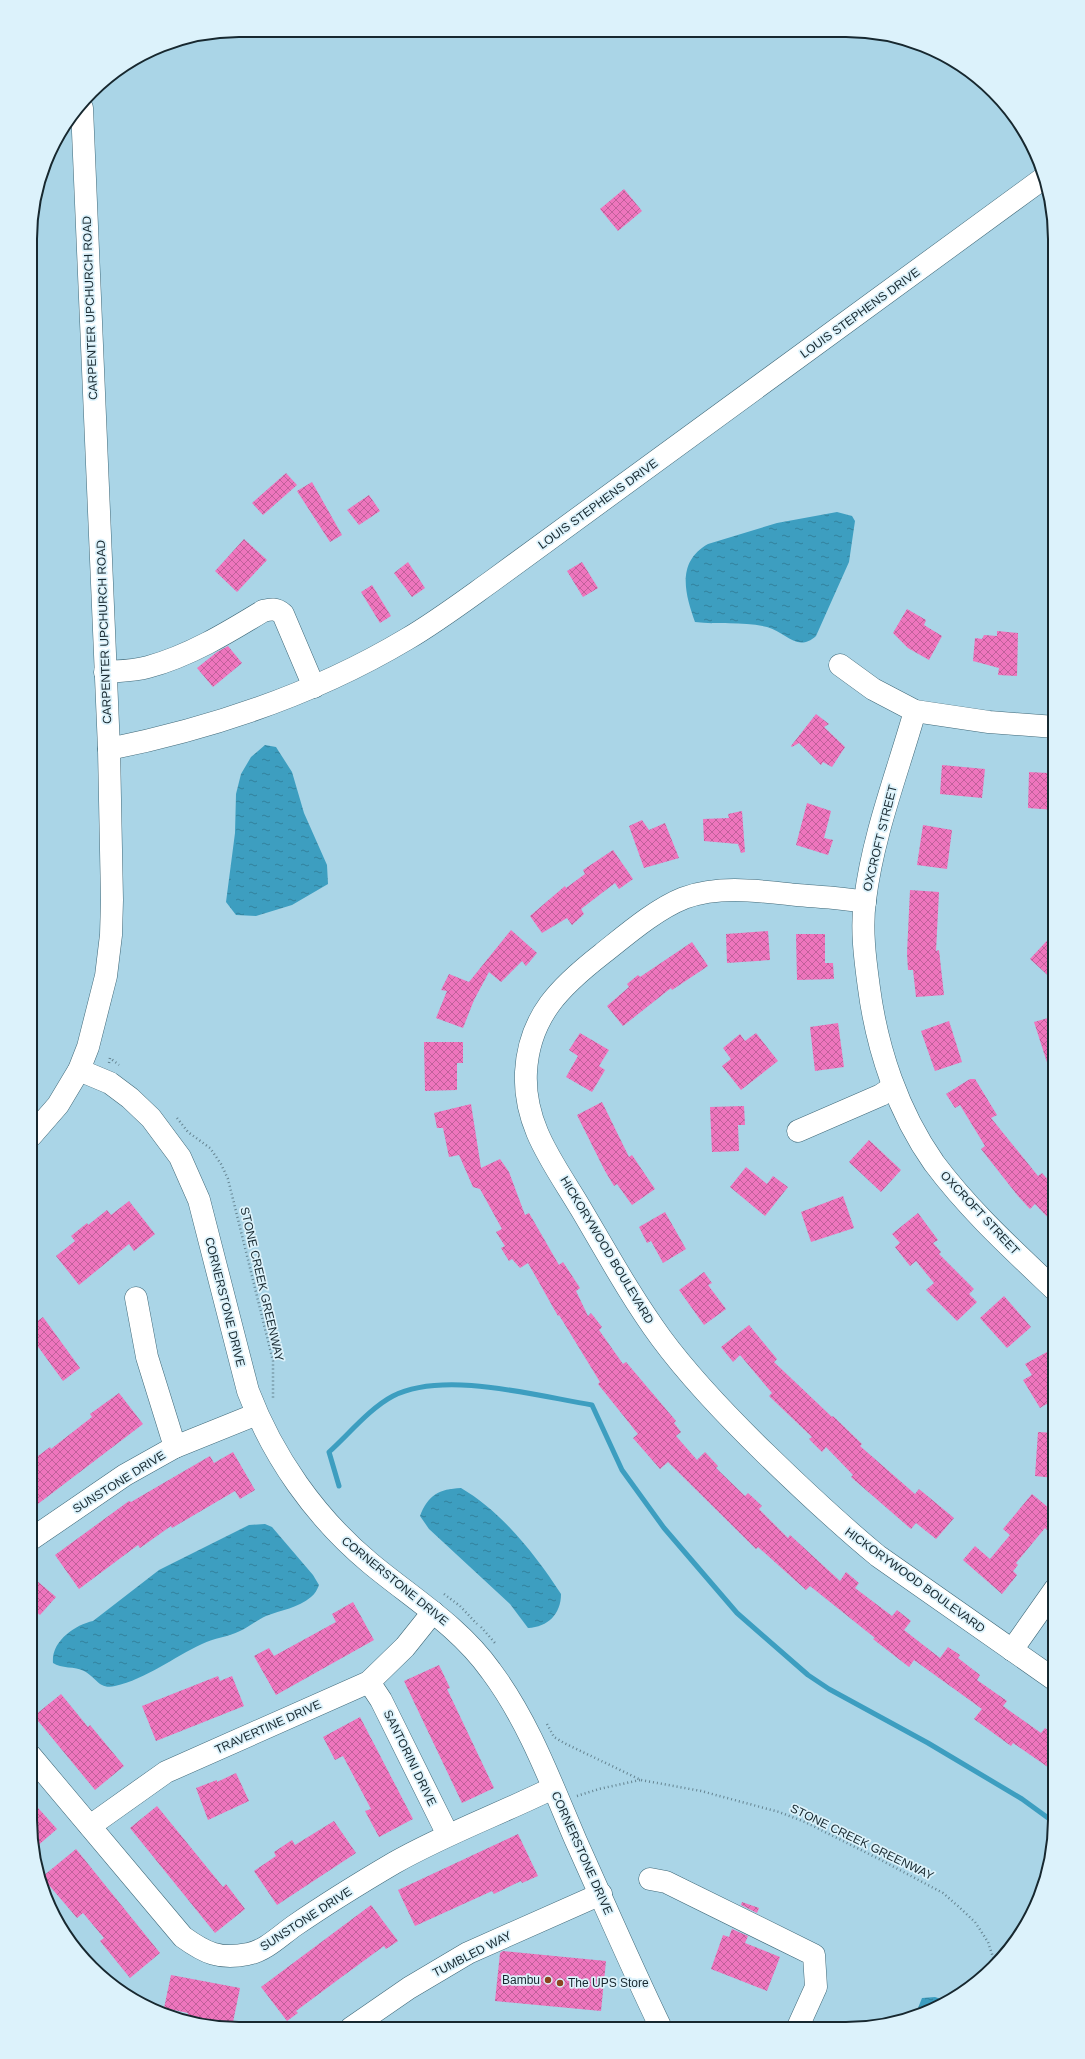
<svg xmlns="http://www.w3.org/2000/svg" width="1085" height="2059" font-family="Arial,sans-serif">
<style>
.water{fill:url(#water-ripples)}
.lines{fill:none;stroke-linecap:round;stroke-linejoin:round}
.stream{stroke:#3d9ec0;stroke-width:5}
.building{fill:url(#building-cross-hatch)}
.minor-casing{stroke:#3f6878;stroke-width:23}
.path{stroke:#648390;stroke-width:2.5;stroke-dasharray:1 3;stroke-linecap:butt}
.minor{stroke:#fff;stroke-width:22}
.poi-dot{fill:#8b4420;stroke:#dcf2fb;stroke-width:1.5}
.labels{text-anchor:middle;dominant-baseline:central;stroke-width:3.5;stroke-linejoin:round;paint-order:stroke}
.street-label{font-size:12px;fill:#17282f;stroke:#dcf2fb}
.poi-label{font-size:12px;fill:#17282f;stroke:#dcf2fb;text-anchor:end}
.rim{fill:none;stroke:#17282f;stroke-width:2}
</style>
<defs>
<pattern id="water-ripples" width="26" height="14" patternUnits="userSpaceOnUse"><rect width="26" height="14" fill="#3d9ec0"/><path d="M2 4q2-2 4 0t4 0M15 11q2-2 4 0t4 0" fill="none" stroke="#32819c"/></pattern>
<pattern id="building-cross-hatch" width="8" height="8" patternUnits="userSpaceOnUse"><rect width="8" height="8" fill="#ee75bd"/><path d="M0 0l8 8M0 8l8-8" fill="none" stroke="#c0609a"/></pattern>
</defs>
<rect width="100%" height="100%" fill="#aad5e7"/>
<!-- water -->
<g class="water">
<path d="M837,512L852,516L855,521L849,562L816,636C797,653 786,632 767,627C743,621 719,625 695,622C685,594 676,562 708,544L777,523Z"/>
<polygon points="265,745 276,747 292,772 304,813 327,865 328,884 292,905 256,916 236,915 226,902 235,833 236,794 241,774 251,757"/>
<path d="M461,1488C502,1512 535,1554 561,1594C561,1614 548,1627 528,1628L510,1604L429,1529L420,1516C428,1495 439,1489 461,1488Z"/>
<path d="M265,1524L272,1527L313,1575L319,1585C317,1590 315,1594 311,1597C298,1608 281,1610 266,1616C257,1620 249,1627 240,1631C228,1637 214,1638 202,1644C174,1657 146,1679 115,1686C99,1690 96,1677 84,1671C75,1666 61,1669 53,1663C51,1641 75,1625 93,1621L159,1570L249,1525Z"/>
<polygon points="935,1997 947,2001 914,2018 922,1998"/>
</g>
<g class="lines">
<!-- stream -->
<path class="stream" d="M339,1486L329,1452C348,1435 370,1408 393,1396C444,1370 537,1396 592,1405L622,1470L664,1528L737,1613L808,1675L829,1689L928,1743L1022,1799L1055,1823"/>
</g>
<!-- building -->
<g class="building">
<polygon points="624,189 642,211 618,231 600,209"/>
<polygon points="286,473 297,485 263,515 252,503"/>
<polygon points="312,482 342,535 330,542 297,491"/>
<polygon points="369,495 380,511 359,525 347,510"/>
<polygon points="244,539 267,560 237,592 215,571"/>
<polygon points="408,562 425,588 412,597 394,573"/>
<polygon points="582,562 598,588 583,597 567,571"/>
<polygon points="372,585 391,616 380,623 361,592"/>
<polygon points="907,609 926,620 924,625 942,636 929,660 908,648 893,633"/>
<polygon points="997,631 1018,633 1017,676 998,675 999,668 973,661 975,638 982,639 984,635 997,636"/>
<polygon points="228,646 242,663 213,687 197,668 217,652"/>
<polygon points="816,714 829,724 824,727 845,747 832,767 823,762 821,765 799,743 792,747 791,746"/>
<polygon points="942,765 985,769 982,798 940,794"/>
<polygon points="1029,772 1048,773 1048,780 1055,780 1055,810 1028,808"/>
<polygon points="807,803 831,811 824,838 833,840 828,855 796,845"/>
<polygon points="742,811 745,852 741,853 738,844 704,841 703,819 729,818 728,814"/>
<polygon points="642,820 649,830 665,823 679,858 644,868 629,826"/>
<polygon points="923,825 952,830 947,869 917,865"/>
<polygon points="613,850 633,879 619,889 615,883 581,909 584,914 572,925 567,918 542,933 530,916 565,886 566,888 585,874 583,870"/>
<polygon points="910,890 939,892 936,951 939,950 944,995 916,997 913,970 908,970 907,953"/>
<polygon points="511,930 537,953 526,966 522,961 501,982 489,972 474,1000 463,1028 436,1018 447,991 441,990 449,974 469,982"/>
<polygon points="768,931 770,960 727,963 726,934"/>
<polygon points="1055,932 1055,982 1030,959"/>
<polygon points="796,934 825,934 825,963 833,963 834,979 797,980"/>
<polygon points="692,942 708,966 672,990 671,988 623,1026 607,1006 629,987 627,984 638,975 640,977"/>
<polygon points="1055,1016 1055,1078 1052,1078 1034,1022"/>
<polygon points="949,1021 962,1062 935,1071 921,1031"/>
<polygon points="838,1023 844,1067 815,1071 810,1027"/>
<polygon points="580,1033 609,1050 599,1066 605,1070 592,1092 566,1077 578,1056 569,1050"/>
<polygon points="756,1033 778,1061 741,1090 722,1066 731,1059 723,1048 740,1034 745,1041"/>
<polygon points="424,1042 463,1042 463,1063 457,1063 457,1090 425,1091"/>
<polygon points="970,1079 975,1079 997,1115 991,1118 1038,1176 1042,1173 1055,1187 1055,1225 1035,1204 1030,1209 1018,1196 981,1149 985,1146 960,1105 955,1108 946,1094"/>
<polygon points="602,1102 629,1157 632,1155 655,1189 632,1205 617,1184 614,1186 605,1171 577,1115"/>
<polygon points="471,1104 481,1168 500,1159 509,1172 525,1215 529,1213 559,1265 563,1262 580,1288 576,1291 588,1316 591,1313 602,1327 599,1330 623,1364 626,1362 676,1421 674,1423 681,1432 676,1436 697,1460 705,1452 718,1466 716,1468 745,1496 748,1493 762,1506 759,1509 788,1538 790,1535 840,1581 846,1572 859,1583 855,1588 892,1616 897,1610 911,1621 904,1630 940,1658 948,1647 960,1655 958,1658 980,1675 977,1680 1007,1701 1003,1706 1041,1733 1045,1728 1055,1735 1055,1772 1013,1743 1011,1746 974,1719 982,1709 914,1660 909,1667 873,1639 875,1638 810,1586 806,1590 758,1547 756,1549 668,1462 660,1469 633,1438 638,1434 598,1384 600,1382 559,1315 558,1316 528,1263 520,1268 512,1259 509,1261 501,1248 505,1246 496,1232 502,1229 480,1189 473,1187 459,1155 449,1157 443,1128 437,1128 434,1113"/>
<polygon points="744,1106 745,1125 738,1125 739,1151 712,1152 710,1107"/>
<polygon points="869,1140 901,1170 881,1192 849,1162"/>
<polygon points="746,1167 767,1184 773,1176 788,1187 765,1216 730,1187"/>
<polygon points="843,1196 854,1228 811,1242 801,1212"/>
<polygon points="129,1201 155,1234 134,1251 129,1244 79,1285 56,1256 75,1241 71,1236 87,1223 88,1225 107,1210 111,1215"/>
<polygon points="665,1212 686,1249 663,1263 651,1241 647,1243 639,1227"/>
<polygon points="918,1213 938,1240 933,1243 941,1252 939,1254 974,1289 969,1294 977,1302 957,1321 926,1290 934,1283 916,1261 910,1266 895,1247 900,1243 892,1234"/>
<polygon points="704,1272 712,1283 708,1285 726,1309 704,1325 679,1290"/>
<polygon points="1004,1296 1031,1327 1007,1348 980,1318"/>
<polygon points="43,1317 80,1368 63,1381 31,1337 31,1326"/>
<polygon points="749,1325 777,1359 774,1362 832,1417 833,1416 862,1444 860,1446 915,1494 919,1489 954,1518 936,1539 916,1523 911,1529 851,1477 853,1475 826,1447 822,1452 809,1439 812,1437 769,1396 772,1393 740,1355 733,1362 721,1347"/>
<polygon points="1047,1352 1055,1365 1055,1399 1040,1408 1023,1380 1032,1375 1025,1364"/>
<polygon points="119,1393 143,1424 30,1510 30,1462 50,1447 51,1449 92,1417 90,1414"/>
<polygon points="1038,1432 1055,1433 1055,1478 1035,1476"/>
<polygon points="233,1452 255,1490 240,1499 235,1491 172,1528 171,1526 140,1548 138,1545 79,1589 55,1555 129,1501 131,1502 210,1456 214,1463"/>
<polygon points="1032,1494 1055,1513 1055,1521 1047,1530 1045,1528 1016,1563 1018,1565 1013,1571 1017,1575 1002,1594 963,1560 975,1546 990,1559 1010,1535 1003,1529"/>
<polygon points="30,1575 56,1597 40,1615 30,1607"/>
<polygon points="353,1602 374,1640 276,1695 254,1656 269,1648 274,1656 336,1622 332,1614"/>
<polygon points="439,1665 450,1688 447,1689 494,1788 462,1803 404,1681"/>
<polygon points="218,1676 220,1681 232,1676 244,1706 156,1741 142,1706"/>
<polygon points="61,1694 88,1727 90,1725 124,1766 95,1790 34,1716"/>
<polygon points="360,1717 413,1819 379,1837 365,1811 371,1809 343,1756 335,1760 323,1737"/>
<polygon points="236,1773 249,1801 208,1820 196,1788 217,1780 217,1782"/>
<polygon points="30,1799 57,1829 35,1848 30,1820"/>
<polygon points="157,1806 223,1887 226,1884 245,1909 215,1933 130,1828"/>
<polygon points="334,1821 356,1853 277,1905 254,1871 276,1856 274,1852 292,1840 295,1845"/>
<polygon points="518,1834 538,1876 522,1883 521,1881 494,1894 492,1891 415,1926 398,1890"/>
<polygon points="76,1849 160,1953 130,1978 100,1941 104,1938 83,1913 77,1918 42,1877"/>
<polygon points="742,1902 759,1908 757,1913 741,1905"/>
<polygon points="371,1905 398,1941 386,1949 384,1946 339,1979 296,2011 298,2013 287,2021 261,1987"/>
<polygon points="732,1929 748,1936 745,1943 780,1957 767,1991 711,1969 723,1935 729,1937"/>
<polygon points="503,1951 606,1961 601,2011 495,2001 500,1953"/>
<polygon points="171,1975 240,1988 232,2027 187,2017 188,2013 164,2008"/>
</g>
<g class="lines">
<defs>
<g id="minor">
<polyline points="840,665 873,689 915,711 989,722 1055,727"/>
<path d="M105,672C120,671 134,671 148,667C189,656 227,633 263,611C271,609 276,608 283,614L314,687"/>
<path d="M915,711C897,774 873,835 865,900C861,929 865,959 869,988C877,1049 898,1112 934,1163C969,1210 1013,1250 1055,1290"/>
<path d="M109,749C213,728 315,694 407,639C436,622 464,601 492,581L1045,177"/>
<path d="M865,902C842,898 820,897 797,895C759,891 720,885 684,898C656,909 626,935 602,954C561,986 529,1016 526,1072C523,1126 555,1165 581,1209C607,1253 631,1297 661,1338C692,1380 728,1417 766,1454C802,1489 838,1523 878,1556L1055,1680"/>
<path d="M79,1070L110,1083L130,1098L151,1118L180,1157L199,1200L248,1391C273,1457 315,1517 370,1563C412,1598 459,1626 491,1671C529,1722 551,1783 576,1841C604,1903 631,1966 661,2028"/>
<polyline points="798,1131 881,1095 893,1087"/>
<polyline points="31,1136 58,1105 79,1070 88,1047 106,976 111,935 112,900 109,749 82,108"/>
<polyline points="136,1298 147,1357 175,1447"/>
<polyline points="30,1540 125,1475 175,1447 257,1414"/>
<polyline points="1012,1650 1055,1589"/>
<polyline points="369,1682 381,1700 448,1835"/>
<path d="M30,1755L183,1937C205,1953 220,1960 248,1954C265,1951 280,1936 294,1926C326,1904 360,1883 394,1863C445,1834 500,1814 553,1788"/>
<polyline points="90,1826 166,1772 369,1682 405,1647 433,1612"/>
<polyline points="650,1879 666,1882 814,1955 816,1987 797,2029"/>
<polyline points="351,2028 409,1988 468,1953 601,1894"/>
</g>
</defs>
<!-- minor casing -->
<use href="#minor" class="minor-casing"/>
<!-- path -->
<g class="path">
<polyline points="109,1063 110,1058 119,1065"/>
<polyline points="177,1118 188,1132 210,1148 221,1164 228,1179 273,1361 273,1399"/>
<polyline points="444,1594 460,1606 477,1624"/>
<polyline points="481,1627 495,1643"/>
<polyline points="547,1724 554,1737 564,1743 641,1780 701,1791 779,1812 805,1822 879,1859 943,1893 959,1907 975,1922 988,1942 995,1963"/>
<polyline points="577,1796 599,1789 640,1780"/>
</g>
<!-- minor -->
<use href="#minor" class="minor"/>
</g>
<!-- markers -->
<g class="poi-dot">
<circle cx="548" cy="1980" r="4"/>
<circle cx="560" cy="1983" r="4"/>
</g>
<g class="labels">
<!-- street labels -->
<g class="street-label">
<text transform="translate(90 308) rotate(-92)">CARPENTER UPCHURCH ROAD</text>
<text transform="translate(860 313) rotate(-36)">LOUIS STEPHENS DRIVE</text>
<text transform="translate(598 504) rotate(-36)">LOUIS STEPHENS DRIVE</text>
<text transform="translate(104 632) rotate(-92)">CARPENTER UPCHURCH ROAD</text>
<text transform="translate(880 838) rotate(-76)">OXCROFT STREET</text>
<text transform="translate(980 1213) rotate(47)">OXCROFT STREET</text>
<text transform="translate(607 1250) rotate(59)">HICKORYWOOD BOULEVARD</text>
<text transform="translate(262 1284) rotate(77)">STONE CREEK GREENWAY</text>
<text transform="translate(225 1302) rotate(76)">CORNERSTONE DRIVE</text>
<text transform="translate(119 1482) rotate(-32)">SUNSTONE DRIVE</text>
<text transform="translate(915 1580) rotate(36)">HICKORYWOOD BOULEVARD</text>
<text transform="translate(395 1581) rotate(39)">CORNERSTONE DRIVE</text>
<text transform="translate(268 1727) rotate(-24)">TRAVERTINE DRIVE</text>
<text transform="translate(410 1758) rotate(64)">SANTORINI DRIVE</text>
<text transform="translate(862 1842) rotate(26)">STONE CREEK GREENWAY</text>
<text transform="translate(582 1853) rotate(66)">CORNERSTONE DRIVE</text>
<text transform="translate(306 1919) rotate(-33)">SUNSTONE DRIVE</text>
<text transform="translate(472 1954) rotate(-27)">TUMBLED WAY</text>
</g>
<!-- poi labels -->
<g class="poi-label">
<text x="540" y="1980">Bambu</text>
<text x="568" y="1983" text-anchor="start">The UPS Store</text>
</g>
</g>
<!-- crop -->
<path d="M0 0H1085V2059H0ZM239 37H846A202 202 0 0 1 1048 239V1820A202 202 0 0 1 846 2022H239A202 202 0 0 1 37 1820V239A202 202 0 0 1 239 37Z" fill="#dcf2fb" fill-rule="evenodd"/>
<path class="rim" d="M239 37H846A202 202 0 0 1 1048 239V1820A202 202 0 0 1 846 2022H239A202 202 0 0 1 37 1820V239A202 202 0 0 1 239 37Z"/>
</svg>
